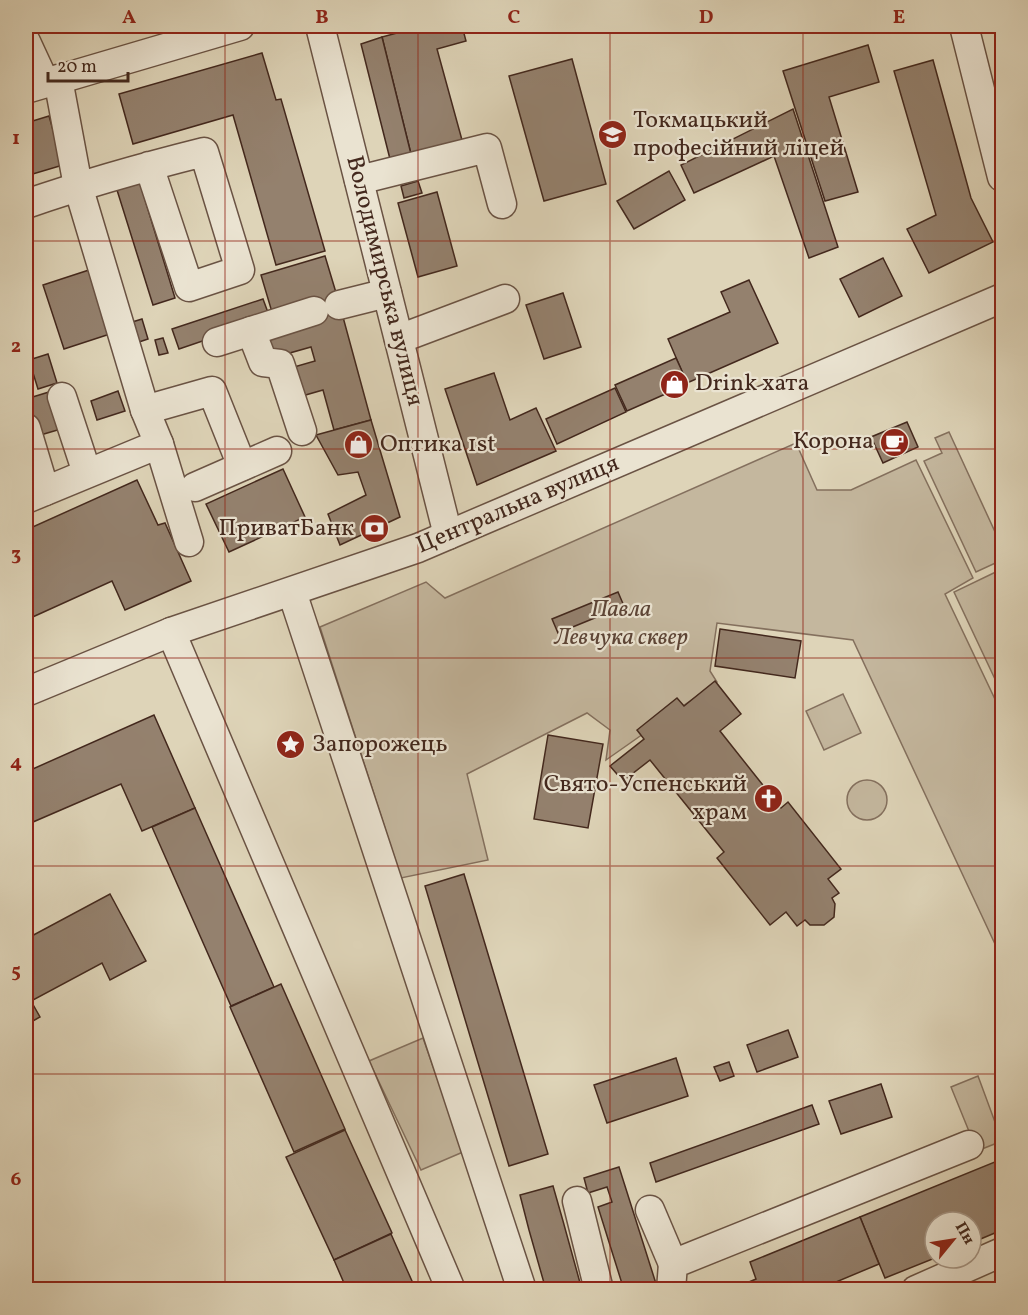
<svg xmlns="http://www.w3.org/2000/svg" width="1028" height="1315" font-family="Vollkorn,serif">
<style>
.green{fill:#c4b79e;stroke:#84705e;stroke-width:1.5}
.building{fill:#94816e;stroke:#43281d;stroke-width:1.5}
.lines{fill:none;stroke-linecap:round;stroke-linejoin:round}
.minor-casing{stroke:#6a5344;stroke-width:31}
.minor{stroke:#eae3d1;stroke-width:28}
.grid{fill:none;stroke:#8f2418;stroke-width:1.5;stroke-opacity:0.55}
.labels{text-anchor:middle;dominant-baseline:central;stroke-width:4.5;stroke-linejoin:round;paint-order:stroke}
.poi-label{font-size:24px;fill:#43281d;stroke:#eae3d1;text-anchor:start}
.street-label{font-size:24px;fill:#43281d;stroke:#eae3d1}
.park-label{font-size:24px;font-style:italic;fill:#5d4537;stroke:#eae3d1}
.neatline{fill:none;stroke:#8f2418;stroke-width:2}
.grid-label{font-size:20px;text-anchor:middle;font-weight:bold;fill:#8f2418}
</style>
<rect width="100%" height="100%" fill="#ded4b8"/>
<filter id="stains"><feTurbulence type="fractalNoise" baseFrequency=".00333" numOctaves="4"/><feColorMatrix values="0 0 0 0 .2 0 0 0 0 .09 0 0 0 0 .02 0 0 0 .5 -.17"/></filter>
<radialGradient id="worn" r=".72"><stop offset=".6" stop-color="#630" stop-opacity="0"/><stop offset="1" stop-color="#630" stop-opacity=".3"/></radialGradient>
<!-- green -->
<g class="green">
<polygon points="949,432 1002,547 1002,560 976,572 924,461 942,453 935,438"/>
<polygon points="796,443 817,490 851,490 916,460 973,578 945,594 1002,714 1002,959 853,640 717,623 710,671 717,682 606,760 610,730 587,713 467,774 488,860 401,878 320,627 426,582 445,598"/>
<polygon points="1002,569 1002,694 954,592"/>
<polygon points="843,694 861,733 824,750 806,711"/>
<circle cx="867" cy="800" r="20"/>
<polygon points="423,1038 463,1152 421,1170 369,1061"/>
<polygon points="978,1076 1002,1141 977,1151 951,1087"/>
</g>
<!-- building -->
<g class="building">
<polygon points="423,26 462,26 466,41 437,49 462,140 411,154 382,37"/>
<polygon points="382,37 411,154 390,159 361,44"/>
<polygon points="868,45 879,82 829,97 858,192 825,201 783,71"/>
<polygon points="262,53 276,100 281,99 325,251 276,265 233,115 133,144 119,94"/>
<polygon points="572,59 606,184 544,201 509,76"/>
<polygon points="933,60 971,198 993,242 929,273 907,229 936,215 894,71"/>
<polygon points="793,109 838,247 809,258 774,156 694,193 681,165"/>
<polygon points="49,116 63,165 26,176 26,123"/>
<polygon points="669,171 685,200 634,229 617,201"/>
<polygon points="418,181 422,193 404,198 401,186"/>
<polygon points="140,183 175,298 153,305 117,190"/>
<polygon points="437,192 457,266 418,277 398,203"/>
<polygon points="325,256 340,306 274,319 261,275"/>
<polygon points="883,258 902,296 859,317 840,279"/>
<polygon points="92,269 113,333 64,349 43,285"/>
<polygon points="749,280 778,343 687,383 668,339 730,312 721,292"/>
<polygon points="563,293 581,347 544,359 526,305"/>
<polygon points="263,299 270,318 179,349 172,329"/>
<polygon points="340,306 371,420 334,430 323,390 302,396 294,367 315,361 311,347 272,358 265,336"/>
<polygon points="142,319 148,339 136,343 129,323"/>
<polygon points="163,338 168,353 159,355 155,340"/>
<polygon points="48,354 57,383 38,389 29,360"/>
<polygon points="676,358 688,384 627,411 615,385"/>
<polygon points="494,373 510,420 536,408 556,451 477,485 445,389"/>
<polygon points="615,388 626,412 557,444 546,419"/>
<polygon points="118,391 125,411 97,420 91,401"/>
<polygon points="49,392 61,429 37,436 26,399"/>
<polygon points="371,420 400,517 340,545 328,514 366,495 358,472 338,475 316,435"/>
<polygon points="907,422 918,447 883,463 871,437"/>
<polygon points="283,469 305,517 229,552 206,504"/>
<polygon points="137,480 158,525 165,523 191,581 125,610 112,581 26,620 26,530"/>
<polygon points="618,592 624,606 558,633 552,619"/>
<polygon points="720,629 801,641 795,678 715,666"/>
<polygon points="715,681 741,714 720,731 781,808 788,802 841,869 828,879 839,893 832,898 835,904 834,917 824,925 810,925 805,920 797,926 786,912 770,925 717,858 724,852 650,760 623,781 610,766 644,739 637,730 677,698 684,706"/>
<polygon points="154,715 195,808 142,831 121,784 26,825 26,772"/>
<polygon points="548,735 603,744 588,828 534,819"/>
<polygon points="195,808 274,987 231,1006 152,827"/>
<polygon points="464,874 548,1154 509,1166 425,886"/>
<polygon points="110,894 146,961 110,980 102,963 31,1001 40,1017 26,1025 26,939"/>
<polygon points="281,984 345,1129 294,1152 230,1007"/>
<polygon points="788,1030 798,1057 757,1072 747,1045"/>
<polygon points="676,1058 688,1096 607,1123 594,1085"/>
<polygon points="729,1062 734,1076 720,1081 714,1067"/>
<polygon points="881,1084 892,1117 841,1134 829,1101"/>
<polygon points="812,1105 819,1124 656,1182 650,1163"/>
<polygon points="345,1130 392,1233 334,1260 286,1157"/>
<polygon points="1002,1159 1002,1230 971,1243 971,1222 935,1222 935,1258 885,1278 860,1217"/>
<polygon points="619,1167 658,1290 624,1290 598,1207 612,1202 607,1187 588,1193 584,1178"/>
<polygon points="553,1186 563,1221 582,1290 546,1290 529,1230 520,1195"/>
<polygon points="860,1217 879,1264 817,1290 730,1290 756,1279 750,1262"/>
<polygon points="391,1234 416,1290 347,1290 334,1260"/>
</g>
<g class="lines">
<defs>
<g id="minor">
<polyline points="320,26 448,535"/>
<polyline points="964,26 1002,177"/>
<polyline points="26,42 45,83"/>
<polyline points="26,89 240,26"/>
<polyline points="359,180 487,148 502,204"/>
<path d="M26,204C84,184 144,167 204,152L240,270L189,287L149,166"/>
<polyline points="339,305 387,293"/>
<polyline points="251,331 263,362 280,364 302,431"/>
<polyline points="399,339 505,299"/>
<polyline points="217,342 314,311"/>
<polyline points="62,397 87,473"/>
<polyline points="145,410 212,391 242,466"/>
<polyline points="26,428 45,491"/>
<polyline points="159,444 189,542"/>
<polyline points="195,487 277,451"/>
<polyline points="26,499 159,444 145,410 78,186 58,79"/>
<polyline points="292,592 522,1290"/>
<polyline points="171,632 451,1290"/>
<polyline points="26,692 171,632 418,548 1002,298"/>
<polyline points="577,1201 599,1290"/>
<polyline points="650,1210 673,1264"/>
<polyline points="671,1290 673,1264 969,1145"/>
<polyline points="916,1290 1002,1252"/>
</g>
</defs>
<!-- minor casing -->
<use href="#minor" class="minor-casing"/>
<!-- minor -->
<use href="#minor" class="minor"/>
</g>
<!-- grid -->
<path class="grid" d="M225,26V1290M418,26V1290M610,26V1290M803,26V1290M26,241H1002M26,449H1002M26,658H1002M26,866H1002M26,1074H1002"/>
<!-- icons -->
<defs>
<symbol id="university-disc" viewBox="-11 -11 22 22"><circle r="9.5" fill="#8f2418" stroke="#eae3d1"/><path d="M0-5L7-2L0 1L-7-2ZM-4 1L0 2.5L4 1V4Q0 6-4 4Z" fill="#fff"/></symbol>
<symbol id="shop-disc" viewBox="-11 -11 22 22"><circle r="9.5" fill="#8f2418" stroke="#eae3d1"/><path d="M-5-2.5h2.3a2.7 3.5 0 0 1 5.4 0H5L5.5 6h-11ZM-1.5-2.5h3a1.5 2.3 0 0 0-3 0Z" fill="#fff"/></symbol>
<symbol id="cafe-disc" viewBox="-11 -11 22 22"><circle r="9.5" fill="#8f2418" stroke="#eae3d1"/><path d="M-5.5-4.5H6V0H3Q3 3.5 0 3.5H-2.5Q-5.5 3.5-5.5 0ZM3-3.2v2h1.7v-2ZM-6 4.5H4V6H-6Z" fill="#fff"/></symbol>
<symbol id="bank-disc" viewBox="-11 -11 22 22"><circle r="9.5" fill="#8f2418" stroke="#eae3d1"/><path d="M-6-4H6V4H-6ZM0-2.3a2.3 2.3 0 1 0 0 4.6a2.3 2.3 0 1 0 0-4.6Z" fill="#fff"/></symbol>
<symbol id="sight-disc" viewBox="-11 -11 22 22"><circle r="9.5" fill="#8f2418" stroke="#eae3d1"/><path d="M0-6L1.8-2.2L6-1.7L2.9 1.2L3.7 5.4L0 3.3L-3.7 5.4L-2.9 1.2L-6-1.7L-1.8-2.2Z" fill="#fff"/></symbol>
<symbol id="church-disc" viewBox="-11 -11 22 22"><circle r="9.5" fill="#8f2418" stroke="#eae3d1"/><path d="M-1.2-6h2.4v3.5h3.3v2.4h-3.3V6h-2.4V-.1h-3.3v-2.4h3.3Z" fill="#fff"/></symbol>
</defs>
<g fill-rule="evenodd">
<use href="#university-disc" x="596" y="118" width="33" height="33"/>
<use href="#shop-disc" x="658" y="368" width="33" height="33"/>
<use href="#cafe-disc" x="878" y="426" width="33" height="33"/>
<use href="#shop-disc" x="342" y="428" width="33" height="33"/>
<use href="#bank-disc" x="358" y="512" width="33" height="33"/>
<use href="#sight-disc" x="274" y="728" width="33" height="33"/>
<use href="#church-disc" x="752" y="782" width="33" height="33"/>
</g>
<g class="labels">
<!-- poi labels -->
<g class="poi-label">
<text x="633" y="121">Токмацький<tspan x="633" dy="28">професійний ліцей</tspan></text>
<text x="695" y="384">Drink хата</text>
<text x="874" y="442" text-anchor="end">Корона</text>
<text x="380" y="445">Оптика 1st</text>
<text x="354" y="529" text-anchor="end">ПриватБанк</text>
<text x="312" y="745">Запорожець</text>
<text x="747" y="785" text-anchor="end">Свято-Успенський<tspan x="747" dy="28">храм</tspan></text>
</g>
<!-- street labels -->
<g class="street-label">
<text transform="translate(384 281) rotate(76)">Володимирська вулиця</text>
<text transform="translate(518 505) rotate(-23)">Центральна вулиця</text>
</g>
<!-- park labels -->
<g class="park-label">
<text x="621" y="610">Павла<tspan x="621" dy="28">Левчука сквер</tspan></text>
</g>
</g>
<!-- margin -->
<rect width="1028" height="1315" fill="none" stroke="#ded4b8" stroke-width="66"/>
<!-- north arrow -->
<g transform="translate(953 1240) rotate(60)"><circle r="28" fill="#eae3d1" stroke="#a79889" stroke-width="1.5"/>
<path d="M0-4.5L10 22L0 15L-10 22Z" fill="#8f2418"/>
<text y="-9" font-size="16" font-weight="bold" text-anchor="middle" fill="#43281d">Пн</text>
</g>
<!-- scale -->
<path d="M48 72v9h80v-9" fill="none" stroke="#43281d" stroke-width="3"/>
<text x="57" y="72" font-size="18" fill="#43281d" stroke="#eae3d1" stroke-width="4.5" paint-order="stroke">20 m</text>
<rect x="33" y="33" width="962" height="1249" class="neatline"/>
<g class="grid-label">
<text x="129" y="23">A</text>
<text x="322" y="23">B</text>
<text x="514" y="23">C</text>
<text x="706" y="23">D</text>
<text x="899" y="23">E</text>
<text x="16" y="144">1</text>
<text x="16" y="352">2</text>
<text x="16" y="560">3</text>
<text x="16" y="768">4</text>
<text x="16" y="977">5</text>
<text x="16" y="1185">6</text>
</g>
<rect width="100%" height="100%" filter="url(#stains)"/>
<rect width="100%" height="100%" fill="url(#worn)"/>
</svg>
